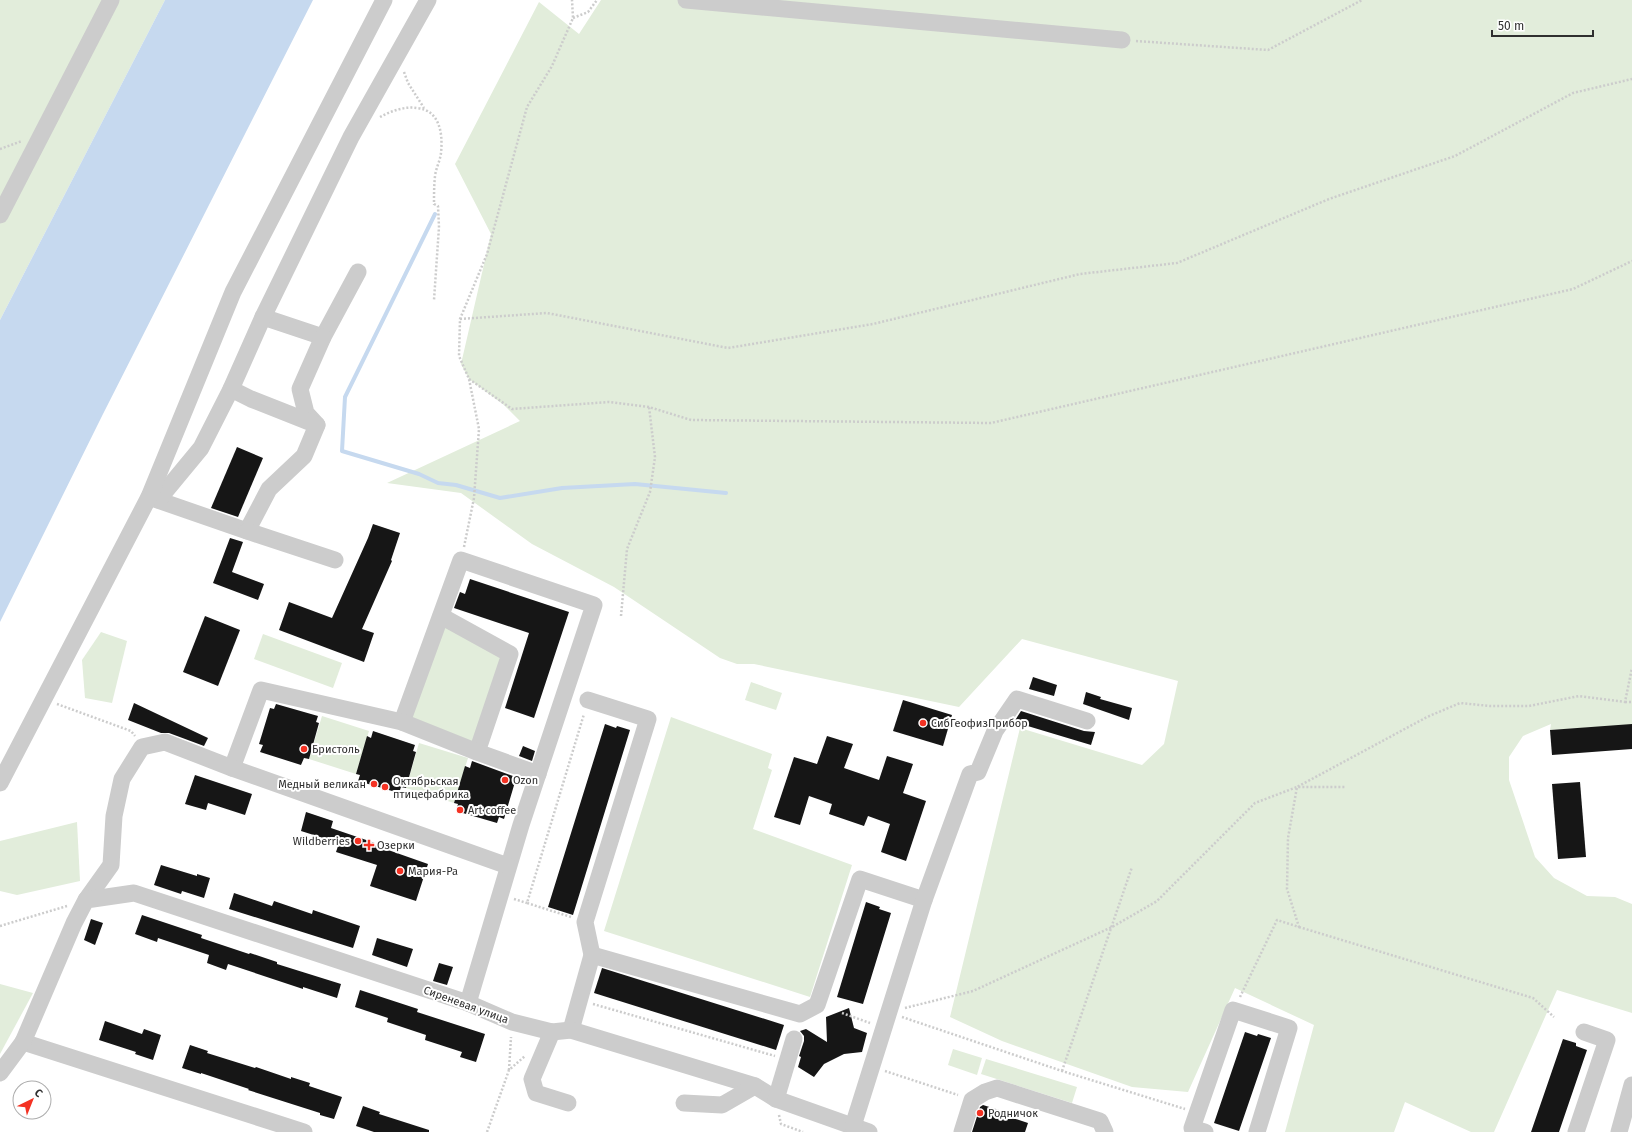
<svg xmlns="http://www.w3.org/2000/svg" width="1632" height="1132" font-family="'Fira Sans',sans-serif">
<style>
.green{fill:#e2eddb}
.water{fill:#c6d9ef}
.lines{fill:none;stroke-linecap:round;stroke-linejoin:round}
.stream{stroke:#c6d9ef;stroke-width:4}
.building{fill:#161616}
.path{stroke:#ccc;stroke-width:2.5;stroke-dasharray:2 2;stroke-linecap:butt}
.minor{stroke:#ccc;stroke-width:17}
.poi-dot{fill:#f43223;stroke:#fff;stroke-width:1.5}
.labels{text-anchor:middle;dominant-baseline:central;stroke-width:4;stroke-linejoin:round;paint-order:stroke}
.poi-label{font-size:11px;fill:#2f2f2f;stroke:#fff;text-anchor:start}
.street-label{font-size:11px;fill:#2f2f2f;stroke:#fff}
</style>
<rect width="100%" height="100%" fill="#fff"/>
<!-- green -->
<g class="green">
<polygon points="0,0 165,0 0,320"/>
<polygon points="601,0 1632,0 1632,725 1550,730 1551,724 1523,736 1509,757 1509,780 1535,857 1554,878 1587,896 1615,897 1632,904 1632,1013 1557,990 1494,1132 1471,1132 1405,1102 1394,1132 1285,1132 1314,1025 1235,988 1188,1092 1132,1087 1002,1041 950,1017 1020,728 1142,765 1164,744 1178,681 1022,639 959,707 754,664 737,664 720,658 614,587 532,544 461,493 387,483 520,421 504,405 469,379 461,364 491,234 455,164 539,2 579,34"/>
<polygon points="441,616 510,654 477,752 402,722"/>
<polygon points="101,632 127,641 112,703 85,698 82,660"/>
<polygon points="263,634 342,663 333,688 254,659"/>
<polygon points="751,682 782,693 776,710 745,700"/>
<polygon points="322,716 369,731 356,774 309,759"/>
<polygon points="671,717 772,754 768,768 772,770 753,829 852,865 810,997 604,931"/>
<polygon points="419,743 468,758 454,803 406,788"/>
<polygon points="77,822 80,881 17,895 0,891 0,841"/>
<polygon points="0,984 33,993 0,1054"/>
<polygon points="953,1049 982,1058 977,1075 948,1065"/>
<polygon points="986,1059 1077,1087 1072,1103 981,1074"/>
</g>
<!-- water -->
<polygon class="water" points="165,0 313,0 103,414 0,622 0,320"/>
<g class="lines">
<!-- stream -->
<polyline class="stream" points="435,214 345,397 342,451 419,474 438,483 456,485 500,498 562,488 635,484 726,493"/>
</g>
<!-- building -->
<g class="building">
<polygon points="237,447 263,458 238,517 211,508"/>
<polygon points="373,524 400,533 391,560 392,561 362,629 374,633 364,662 279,630 289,602 332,618 368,538"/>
<polygon points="230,538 243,542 232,572 264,584 258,600 213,583"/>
<polygon points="470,579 569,612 534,718 505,708 529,633 454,608 460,592 465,594"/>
<polygon points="205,616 240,630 218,686 183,672"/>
<polygon points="1033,677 1057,685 1054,696 1029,689"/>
<polygon points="1086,692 1101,697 1100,699 1132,708 1129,720 1083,704"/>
<polygon points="903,700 952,715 943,746 893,731"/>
<polygon points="134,703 208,738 204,746 169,733 161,733 128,720"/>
<polygon points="276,704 318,716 316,722 319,723 309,759 304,758 301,765 260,752 263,745 259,744 270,708 274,709"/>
<polygon points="1021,711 1084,731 1095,732 1091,745 1014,722"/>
<polygon points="605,724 616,728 617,726 630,730 573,915 548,907"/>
<polygon points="1632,724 1632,749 1552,755 1550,730"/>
<polygon points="373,731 415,745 413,751 416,752 406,788 401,787 399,793 358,781 360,775 356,774 367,736 371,738"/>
<polygon points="827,736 853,744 844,768 879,780 887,756 913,764 903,793 926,801 906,861 881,852 890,824 868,816 864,826 829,814 832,804 809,796 800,825 774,817 794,757 817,764"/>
<polygon points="523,746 535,751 532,761 519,756"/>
<polygon points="472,761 513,776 512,781 515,782 504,819 499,817 497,823 456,811 458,804 454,803 465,766 470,768"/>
<polygon points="195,775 252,794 245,815 208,803 206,810 185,804"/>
<polygon points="1580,782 1586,857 1558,859 1552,784"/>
<polygon points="306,812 333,821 331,828 375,843 374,845 428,864 416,901 370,886 377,865 336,852 339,843 301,831"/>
<polygon points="161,865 197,876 197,874 210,878 204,898 182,891 181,894 154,885"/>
<polygon points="234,893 272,906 274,901 312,914 313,910 360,926 353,948 229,909"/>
<polygon points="866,902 880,907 879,909 891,913 863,1004 837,997"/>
<polygon points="142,915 202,935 201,938 249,954 250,953 277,962 277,964 341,984 337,998 303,987 303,989 228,964 226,970 207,963 209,955 158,938 157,942 135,934"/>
<polygon points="91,919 103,923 95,945 84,940"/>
<polygon points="377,938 413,949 407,967 372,955"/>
<polygon points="439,963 453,967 447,985 433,981"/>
<polygon points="602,968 784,1025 776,1050 594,993"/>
<polygon points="360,990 418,1009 417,1012 485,1034 476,1062 460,1057 462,1052 425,1040 426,1035 387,1022 388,1018 355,1007"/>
<polygon points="849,1008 854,1028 867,1033 862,1052 844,1054 824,1064 814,1077 798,1067 801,1057 799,1056 804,1041 804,1036 800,1031 806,1029 827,1042 826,1017"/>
<polygon points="105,1021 142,1034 144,1029 161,1035 153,1060 135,1054 136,1052 99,1040"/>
<polygon points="1245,1032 1257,1036 1258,1034 1271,1038 1239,1131 1214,1123"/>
<polygon points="1563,1039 1576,1043 1576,1046 1587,1050 1559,1132 1531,1132"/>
<polygon points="190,1045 208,1051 207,1053 255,1068 256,1067 291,1079 291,1077 310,1083 309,1086 342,1097 334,1119 320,1115 320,1113 248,1090 249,1089 201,1073 201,1074 182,1068"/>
<polygon points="983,1105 1002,1111 1001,1114 1028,1123 1025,1132 972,1132 980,1107"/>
<polygon points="363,1106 380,1112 379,1114 429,1130 429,1132 374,1132 356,1126"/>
</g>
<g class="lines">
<!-- path -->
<g class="path">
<polyline points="573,18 588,12 597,0"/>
<polyline points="1136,41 1268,50 1362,0"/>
<polyline points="404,72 408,83 424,108"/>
<path d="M380,117C391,111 405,106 417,108C440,110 443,134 441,153C440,161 436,168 435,176C434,186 434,195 434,204L438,206L439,227L434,300"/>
<polyline points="0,149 22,141"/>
<polyline points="460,319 547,313 728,348 873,324 1080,274 1177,263 1329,199 1455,156 1573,93 1632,79"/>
<polyline points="469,379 512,409 609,402 649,407 691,420 991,423 1573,289 1632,261"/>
<polyline points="464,547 474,498 479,429 469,379 459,356 460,319 487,254 527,107 552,66 573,18 572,0"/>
<polyline points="621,616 627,549 650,492 655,457 649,407"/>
<polyline points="1625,702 1632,702"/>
<polyline points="57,704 131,731 135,736"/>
<polyline points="514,899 527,903"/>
<polyline points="571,917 527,903 584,714"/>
<polyline points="0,926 67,906"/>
<polyline points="1299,927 1533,998 1554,1017"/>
<polyline points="1240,997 1277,920 1299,927 1287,889 1288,838 1297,787 1427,717 1460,703 1490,706 1529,706 1579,696 1625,702 1632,668"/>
<polyline points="593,1004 775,1056"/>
<polyline points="905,1008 973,991 1112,927 1157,901 1255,803 1297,787 1346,787"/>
<polyline points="842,1013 870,1023"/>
<polyline points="902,1017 1062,1071 1185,1109"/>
<polyline points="509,1070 511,1037"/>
<polyline points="885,1071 958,1095"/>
<polyline points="1062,1071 1132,867"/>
<polyline points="779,1115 781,1124 803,1132"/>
<polyline points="487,1132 509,1070 525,1056"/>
</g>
<!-- minor -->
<g class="minor">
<polyline points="686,0 1122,40"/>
<polyline points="0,215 111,0"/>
<polyline points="263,317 323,337 358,272"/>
<polyline points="317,425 306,413 300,389 323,337"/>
<polyline points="149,497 247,531 269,489 304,456 317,425 251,399 231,389"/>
<polyline points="158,500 201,448 231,389 263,317 351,137 428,0"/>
<polyline points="247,531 335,560"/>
<polyline points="441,616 510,654 477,752"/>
<polyline points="402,722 461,560 594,605 521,825 468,1003"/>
<polyline points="232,768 261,690 402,722 477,752 538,774"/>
<polyline points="0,783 149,497 233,292 384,0"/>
<polyline points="86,900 111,865 114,816 122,779 142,747 165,742 232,768 508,866"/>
<polyline points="592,955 800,1014 817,1005 860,879 924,900"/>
<polyline points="571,1030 592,955 585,922 648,719 588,700"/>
<polyline points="552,1032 532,1079 536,1093 568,1103"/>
<polyline points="23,1042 304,1132"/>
<polyline points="0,1073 23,1042 74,923 86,900 134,893 468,1003 512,1022 552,1032 571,1030 755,1086 776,1099 869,1132"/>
<polyline points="776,1099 794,1039"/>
<polyline points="684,1103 722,1105 755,1086"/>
<polyline points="853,1126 924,900 970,774 978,772 995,731 1017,699 1087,721"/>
<polyline points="962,1132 972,1100 985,1092 997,1088 1100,1121 1105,1132"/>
<polyline points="1205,1132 1192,1128 1233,1010 1289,1028 1257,1132"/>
<polyline points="1576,1132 1607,1040 1584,1032"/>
<polyline points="1619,1132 1632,1085"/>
</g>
</g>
<!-- markers -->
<g class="poi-dot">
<circle cx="923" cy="723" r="4"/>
<circle cx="304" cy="749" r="4"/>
<circle cx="505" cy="780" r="4"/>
<circle cx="374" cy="784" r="4"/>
<circle cx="385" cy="787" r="4"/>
<circle cx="460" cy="810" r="4"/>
<circle cx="358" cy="841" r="4"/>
<path d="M367 839h4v4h4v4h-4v4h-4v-4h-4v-4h4z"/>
<circle cx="400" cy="871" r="4"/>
<circle cx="980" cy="1113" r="4"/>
</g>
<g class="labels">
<!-- poi labels -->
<g class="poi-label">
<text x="931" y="723">СибГеофизПрибор</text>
<text x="312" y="749">Бристоль</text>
<text x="513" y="780">Ozon</text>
<text x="393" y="781">Октябрьская<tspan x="393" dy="13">птицефабрика</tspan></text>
<text x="366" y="784" text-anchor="end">Медный великан</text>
<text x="468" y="810">Art coffee</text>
<text x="350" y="841" text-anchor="end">Wildberries</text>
<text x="377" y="845">Озерки</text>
<text x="408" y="871">Мария-Ра</text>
<text x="988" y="1113">Родничок</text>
</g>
<!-- street labels -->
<g class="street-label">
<text transform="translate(466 1005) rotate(20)">Сиреневая улица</text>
</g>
</g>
<!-- north arrow -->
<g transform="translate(32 1100) rotate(43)"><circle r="19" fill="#ffffff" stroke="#acacac"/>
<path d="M0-3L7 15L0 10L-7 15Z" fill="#f43223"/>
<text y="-6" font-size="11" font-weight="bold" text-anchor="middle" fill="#2f2f2f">С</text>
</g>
<!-- scale -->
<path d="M1492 30v6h101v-6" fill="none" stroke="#2f2f2f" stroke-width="2"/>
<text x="1498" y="30" font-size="12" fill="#2f2f2f" stroke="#ffffff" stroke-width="3" paint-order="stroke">50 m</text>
</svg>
